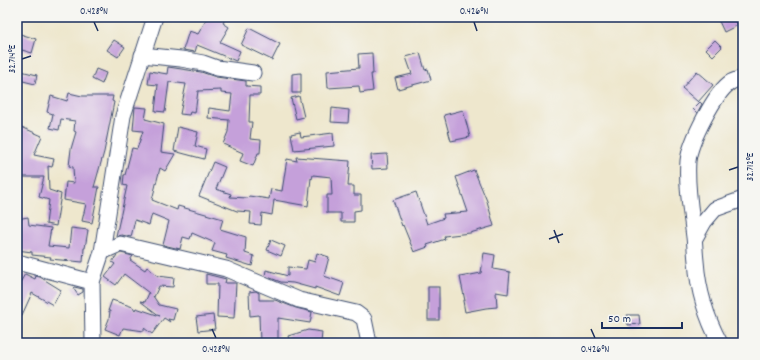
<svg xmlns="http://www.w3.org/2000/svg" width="760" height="360" font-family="Dekko,sans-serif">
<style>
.building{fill:#c5a0da}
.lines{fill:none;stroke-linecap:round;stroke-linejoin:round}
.minor-casing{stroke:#3b4b6f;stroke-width:17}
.minor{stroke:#fff;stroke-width:15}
.ticks{fill:none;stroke:#1b2f5e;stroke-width:1.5}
.neatline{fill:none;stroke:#1b2f5e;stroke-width:1.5}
.ticks-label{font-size:10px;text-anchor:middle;fill:#1b2f5e}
</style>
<rect width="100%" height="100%" fill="#f6f6f2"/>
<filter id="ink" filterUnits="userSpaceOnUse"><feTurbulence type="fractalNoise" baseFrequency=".025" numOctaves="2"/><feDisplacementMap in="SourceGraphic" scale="8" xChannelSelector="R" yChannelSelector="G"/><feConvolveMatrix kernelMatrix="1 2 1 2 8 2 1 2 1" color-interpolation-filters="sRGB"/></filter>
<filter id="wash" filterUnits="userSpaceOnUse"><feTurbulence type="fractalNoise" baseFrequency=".012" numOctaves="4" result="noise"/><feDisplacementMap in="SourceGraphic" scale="16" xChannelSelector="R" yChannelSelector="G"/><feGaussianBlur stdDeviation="0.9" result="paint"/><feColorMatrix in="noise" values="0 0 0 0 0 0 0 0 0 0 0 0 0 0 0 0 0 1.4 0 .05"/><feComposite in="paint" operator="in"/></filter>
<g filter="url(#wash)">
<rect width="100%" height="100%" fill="#eee7cd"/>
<g id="blocks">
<!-- building -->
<g class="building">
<polygon points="208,17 226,17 223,23 229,27 220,42 240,51 236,61 197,45 195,52 183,50 189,31 198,34"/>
<polygon points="717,17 734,17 738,25 724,32"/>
<polygon points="249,28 280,44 272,60 241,45"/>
<polygon points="17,33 36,39 32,53 22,50 17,51"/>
<polygon points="114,40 125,47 118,57 107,50"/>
<polygon points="715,40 722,47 713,56 706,49"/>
<polygon points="372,53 373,74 371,74 373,91 360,93 359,86 328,88 327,71 359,68 358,54"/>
<polygon points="420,53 425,70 428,69 431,80 398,89 395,78 412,74 406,57"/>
<polygon points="168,67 201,72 216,77 246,81 246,86 260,87 260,95 250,95 249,122 252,122 250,139 261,140 260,153 258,153 253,166 240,161 243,153 223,144 228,132 229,120 208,118 209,108 230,111 232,94 221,93 221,90 198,91 195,113 190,112 189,115 180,114 186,84 169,82 165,112 155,111 158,85 148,84 150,71 167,74"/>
<polygon points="96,69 106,73 102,84 92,79"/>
<polygon points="21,71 37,75 35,84 19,80"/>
<polygon points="697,71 713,85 698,102 682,88"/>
<polygon points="301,73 301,93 292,93 292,74"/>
<polygon points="69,93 82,96 113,96 112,101 114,102 104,152 94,187 99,187 92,223 82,221 86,204 64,200 66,182 74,183 73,167 69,166 71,149 76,132 74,131 75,121 61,119 59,130 50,128 53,114 47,112 51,96 67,101"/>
<polygon points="299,96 304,117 296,119 291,98"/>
<polygon points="700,102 702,104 697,113 693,109"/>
<polygon points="135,107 147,108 145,119 164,124 161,152 175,154 165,171 160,168 152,200 177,210 178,206 223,219 220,229 246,237 245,253 254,256 252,266 226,258 227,255 212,251 215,243 192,233 190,239 183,237 180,249 163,245 169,221 152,214 149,225 135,220 131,237 122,235 116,236 127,186 123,185 124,175 125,175 132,148 137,149 143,131 133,130"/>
<polygon points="332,108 349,110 348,123 331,122"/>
<polygon points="463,110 470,137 451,141 444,115"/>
<polygon points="17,125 42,136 34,155 54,159 52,167 48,166 49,190 61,194 56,226 46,224 49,200 39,197 44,177 18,177 18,159 20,146 19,145 20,141 17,141"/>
<polygon points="178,127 198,132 195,146 206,149 204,159 174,151"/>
<polygon points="300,132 301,137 333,133 334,146 294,150 291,134"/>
<polygon points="387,154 388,168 372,169 371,155"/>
<polygon points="296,157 350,161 348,186 354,186 354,195 361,195 361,210 354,211 354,222 341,222 341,213 327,213 327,195 332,195 331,177 313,175 312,179 311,178 308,206 274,200 272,215 262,213 261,225 250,224 251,212 237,211 199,196 213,162 225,167 216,189 231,194 230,197 248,198 249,196 269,199 271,189 282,191 287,159 297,161"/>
<polygon points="474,170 487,201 494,226 470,233 444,236 445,239 427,245 428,247 414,252 403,225 402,226 393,200 416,192 427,224 444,218 443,214 468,212 456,177"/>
<polygon points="28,217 29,225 51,228 48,246 69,248 71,228 88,230 85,248 84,248 83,262 50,259 51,257 32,255 32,252 17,250 17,219"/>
<polygon points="271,240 285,246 281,256 267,250"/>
<polygon points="121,253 133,256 130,260 145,270 147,267 158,276 174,278 173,287 159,286 154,297 153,296 159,305 176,309 173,320 168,319 170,322 164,318 152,334 144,328 144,331 123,328 120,335 105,329 109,319 110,311 108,311 112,300 133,307 135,310 136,308 160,316 140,301 145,302 149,293 124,274 116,285 105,277 115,264 112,262 117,255"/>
<polygon points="317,253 329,257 324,276 344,283 340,296 315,287 315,289 293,283 281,282 265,276 266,270 288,276 288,267 306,269 308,260 315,262"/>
<polygon points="484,253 495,255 493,269 510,272 508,294 496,292 497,307 486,308 465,312 463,301 465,301 460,277 481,273"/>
<polygon points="25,274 35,279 36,276 40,277 61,290 53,305 32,293 17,326 17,288"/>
<polygon points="206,274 226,279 225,283 236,283 234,318 217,317 218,284 206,284"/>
<polygon points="74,287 83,289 83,292 78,295 73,288"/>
<rect x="428" y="287" width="11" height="33"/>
<polygon points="256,291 259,293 259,300 275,300 296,308 312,312 310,323 278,318 278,343 260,343 259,315 250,316 249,292"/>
<polygon points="213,315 215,329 198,331 196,317"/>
<polygon points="627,315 639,315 640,324 628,325"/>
<polygon points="308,330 322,332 321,343 290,343 288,336"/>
</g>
</g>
</g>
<g filter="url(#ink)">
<use href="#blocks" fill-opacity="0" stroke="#3b4b6f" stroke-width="1"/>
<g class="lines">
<defs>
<g id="minor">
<polyline points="142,55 181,59 203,63 217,68 253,73"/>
<polyline points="695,238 704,222 715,209 743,199"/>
<polyline points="102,252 120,244 226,269 299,300 356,313 364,319 369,343"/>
<polyline points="17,262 92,282"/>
<polyline points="93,343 92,282 102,252 123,116 155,17"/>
<path d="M720,343C707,319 698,289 696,261C695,253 695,245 694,237C691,212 686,186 688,161C690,142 715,92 731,82C735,80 739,79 743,78"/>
</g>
</defs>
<!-- minor casing -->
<use href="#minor" class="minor-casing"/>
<!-- minor -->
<use href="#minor" class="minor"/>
</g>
</g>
<!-- ticks -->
<path class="ticks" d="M94,22L98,31M474,22L477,31M22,59L31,56M729,170L738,167M554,230L559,243M549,239L563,234M212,329L216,338M591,329L595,338"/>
<!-- margin -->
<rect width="760" height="360" fill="none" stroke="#f6f6f2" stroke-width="44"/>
<!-- scale -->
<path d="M602 322v6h80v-6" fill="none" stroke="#1b2f5e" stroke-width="2"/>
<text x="608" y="322" font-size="12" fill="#1b2f5e" stroke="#f6f6f2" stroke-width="3" paint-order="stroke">50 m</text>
<rect x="22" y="22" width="716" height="316" class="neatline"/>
<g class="ticks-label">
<text x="94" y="14">0.428°N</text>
<text x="474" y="14">0.426°N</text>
<text transform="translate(11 59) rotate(-90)" y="4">32.714°E</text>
<text transform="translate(749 167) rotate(-90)" y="4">32.712°E</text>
<text x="216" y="352">0.428°N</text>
<text x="595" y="352">0.426°N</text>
</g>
</svg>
